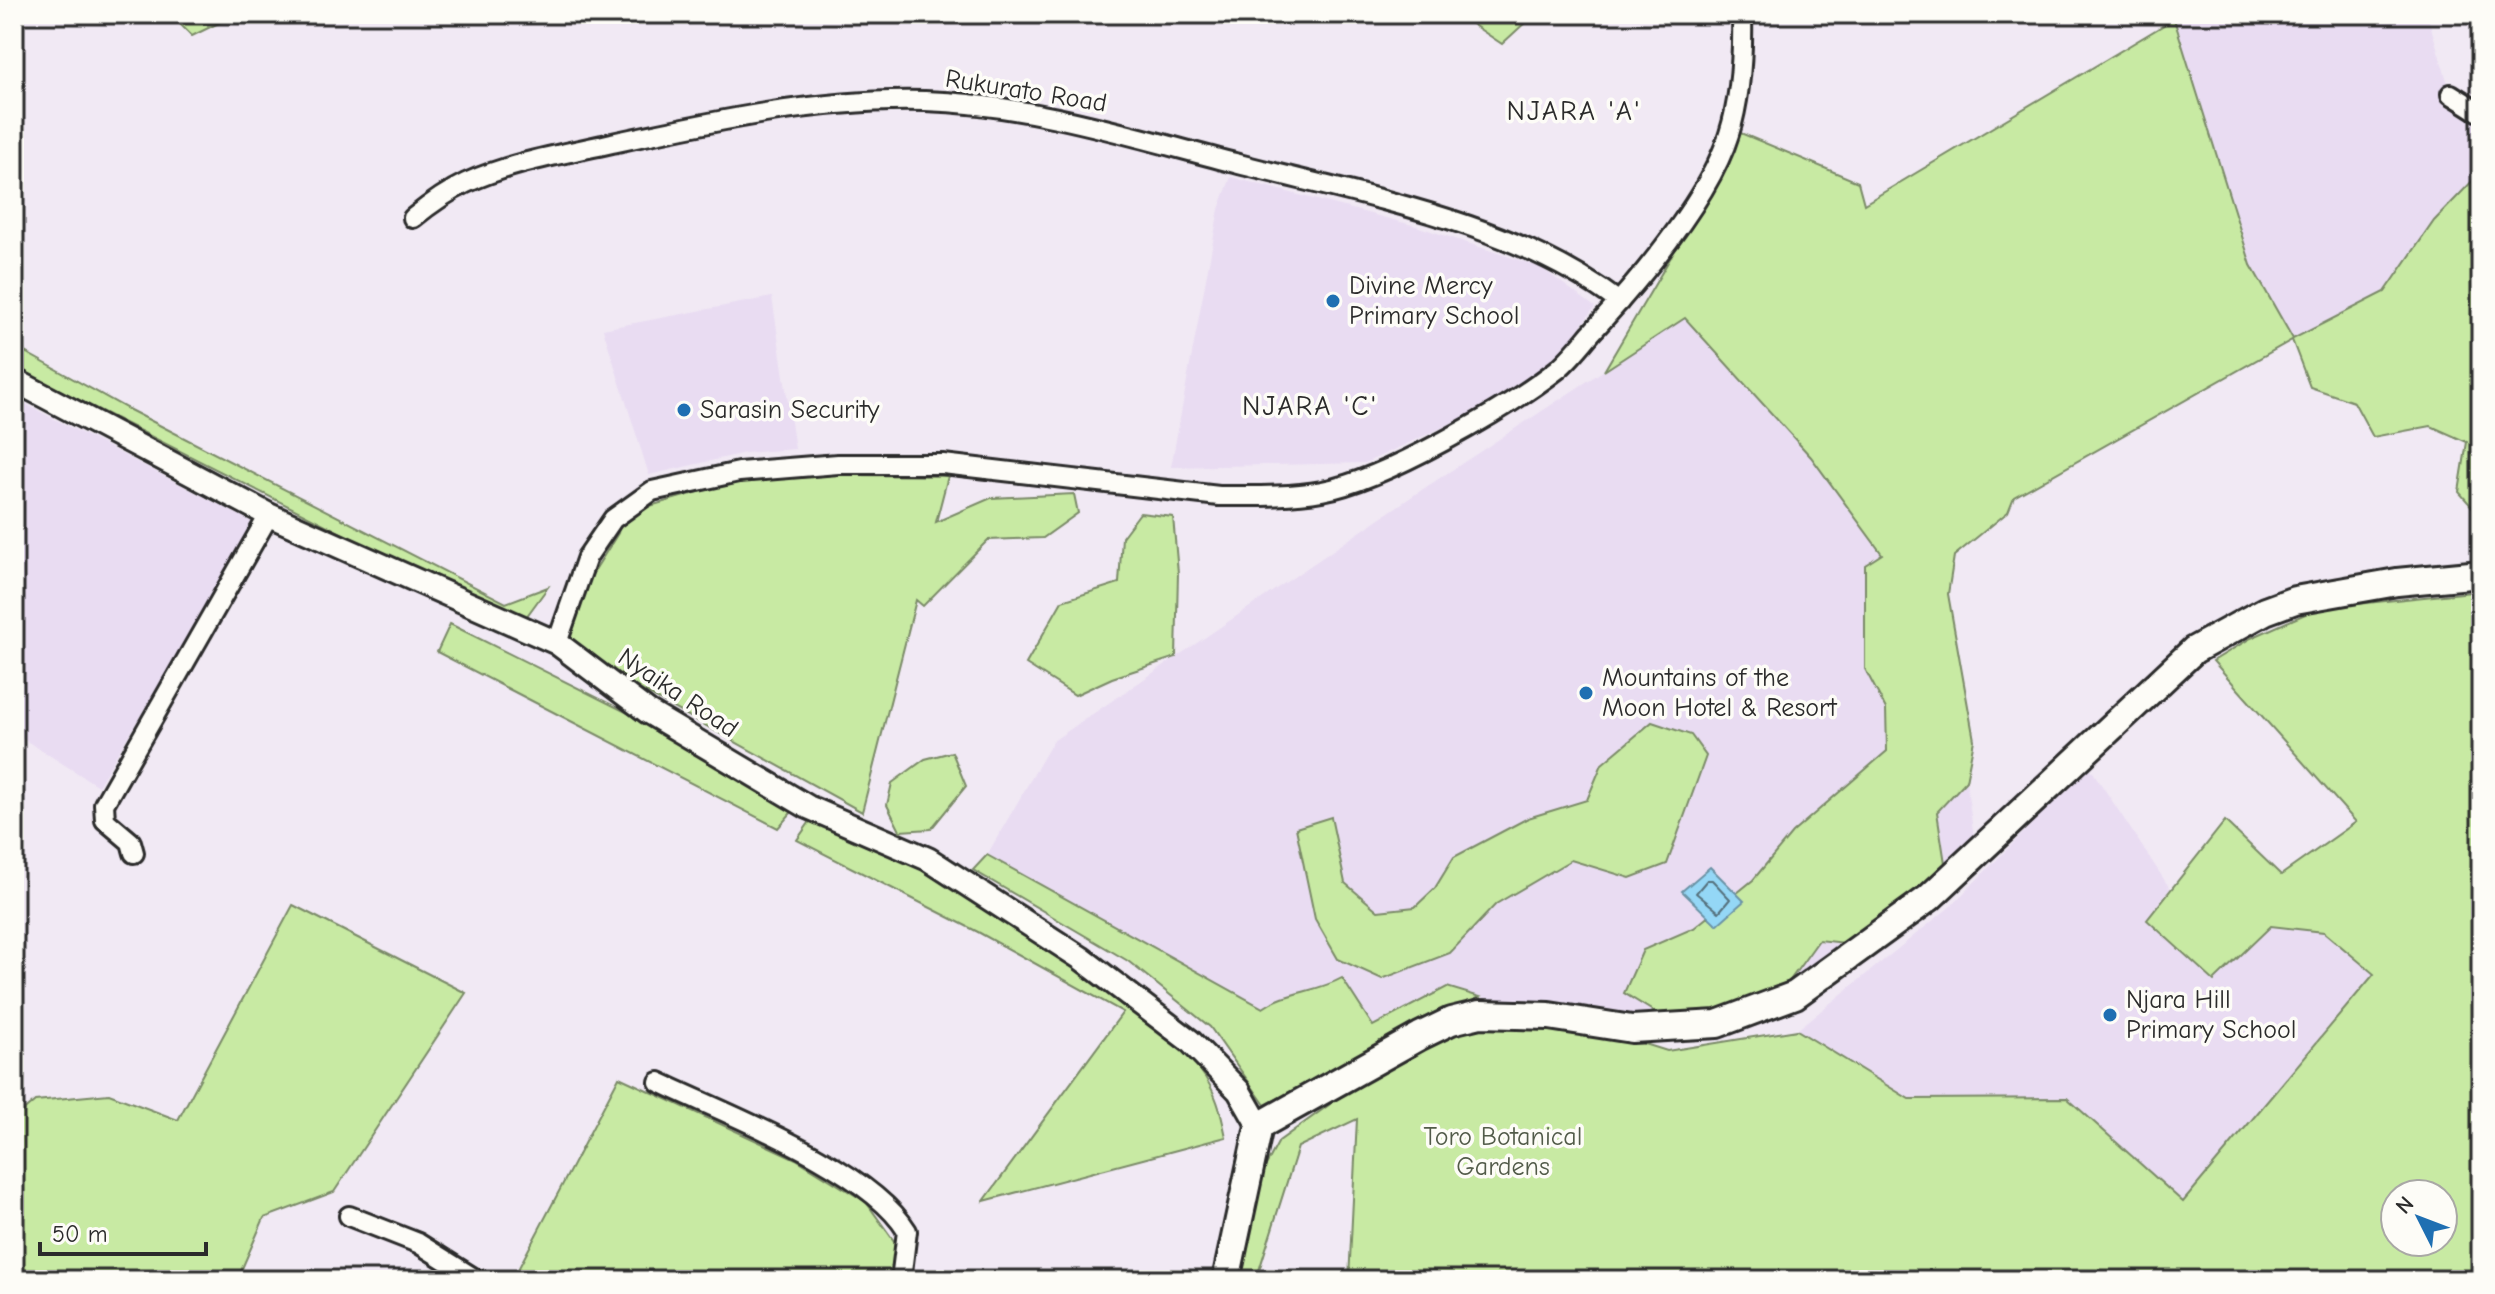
<svg xmlns="http://www.w3.org/2000/svg" width="2495" height="1294" font-family="'Comic Neue',sans-serif">
<style>
.built{fill:#e9dcf2}
.green{fill:#c8eaa3;stroke:#7a8a67;stroke-width:2;fill-rule:evenodd}
.water{fill:#94d7f6;stroke:#6a92a5;stroke-width:2}
.lines{fill:none;stroke-linecap:round;stroke-linejoin:round}
.shore{stroke:#55707c;stroke-width:2}
.minor-casing{stroke:#2b2b2b;stroke-width:24}
.tertiary-casing{stroke:#2b2b2b;stroke-width:28}
.secondary-casing{stroke:#2b2b2b;stroke-width:32}
.minor{stroke:#fdfcf7;stroke-width:18}
.tertiary{stroke:#fdfcf7;stroke-width:22}
.secondary{stroke:#fdfcf7;stroke-width:26}
.poi-dot{fill:#1f6fb2;stroke:#fdfcf7;stroke-width:3}
.labels{text-anchor:middle;dominant-baseline:central;stroke-width:7;stroke-linejoin:round;paint-order:stroke}
.street-label{font-size:26px;fill:#2b2b2b;stroke:#fdfcf7}
.poi-label{font-size:26px;fill:#2b2b2b;stroke:#fdfcf7;text-anchor:start}
.park-label{font-size:26px;fill:#525b49;stroke:#fdfcf7}
.neighbourhood-label{font-size:28px;letter-spacing:2px;fill:#2b2b2b;stroke:#fdfcf7}
</style>
<rect width="100%" height="100%" fill="#f1e9f4"/>
<filter id="ink" filterUnits="userSpaceOnUse"><feTurbulence type="fractalNoise" baseFrequency=".0125" numOctaves="2"/><feDisplacementMap in="SourceGraphic" scale="16" xChannelSelector="R" yChannelSelector="G"/><feConvolveMatrix kernelMatrix="1 2 1 2 8 2 1 2 1" color-interpolation-filters="sRGB"/></filter>
<g filter="url(#ink)">
<!-- built -->
<g class="built">
<polygon points="2173,14 2427,14 2451,94 2481,113 2481,172 2434,221 2385,292 2293,339 2251,265"/>
<polygon points="1231,177 1416,226 1540,267 1595,307 1554,362 1465,417 1365,463 1171,467 1219,209"/>
<polygon points="772,297 795,449 745,453 649,475 603,329"/>
<polygon points="1685,317 1811,457 1882,554 1933,544 1976,852 1795,995 1717,1024 1549,1016 1447,987 1332,1047 987,855 1053,741 1414,495"/>
<polygon points="14,398 256,524 98,786 14,733"/>
<polygon points="2089,766 2171,890 2147,920 2214,980 2271,926 2324,932 2374,974 2183,1202 2067,1098 1909,1099 1797,1030 1951,906"/>
</g>
<!-- green -->
<g class="green">
<polygon points="178,14 237,14 192,36 175,19"/>
<polygon points="1457,14 1525,14 1527,21 1502,44"/>
<polygon points="2174,19 2251,265 2293,339 2385,292 2434,221 2481,172 2481,266 2475,297 2481,298 2481,517 2459,492 2467,442 2431,426 2373,437 2354,402 2310,387 2292,340 2014,497 2008,512 1954,556 1948,594 1974,740 1966,781 1937,812 1945,863 1912,910 1863,945 1819,940 1788,983 1714,1010 1661,1016 1624,993 1643,950 1694,928 1753,880 1792,833 1887,751 1886,709 1865,669 1865,565 1882,554 1811,457 1685,318 1604,371 1726,163 1736,131 1858,182 1864,204"/>
<polygon points="14,346 126,408 506,603 548,587 521,624 14,367"/>
<polygon points="761,474 948,476 936,522 991,498 1074,494 1078,513 1043,538 988,540 923,606 916,600 862,812 551,640 618,533 622,514"/>
<polygon points="1140,513 1173,517 1178,573 1176,657 1112,678 1075,695 1026,664 1062,601 1119,583 1122,537"/>
<path d="M2481,591V1280H1349L1357,1119L1298,1147L1256,1280H1238L1255,1186L1279,1141L1394,1058L1477,1023L1557,1026L1626,1038L1667,1051L1797,1030L1909,1099L2067,1098L2183,1202L2374,974L2324,932L2271,926L2214,981L2147,920L2225,821L2281,875L2356,822L2213,661L2251,638L2319,608ZM2395,1194H2443V1242H2395Z"/>
<polygon points="450,624 632,715 797,806 778,828 437,652"/>
<polygon points="1652,722 1691,735 1706,756 1667,864 1630,878 1571,860 1496,904 1450,953 1382,979 1338,959 1315,919 1296,828 1331,817 1345,883 1378,911 1415,907 1435,888 1454,857 1528,818 1587,800 1602,764"/>
<polygon points="952,752 966,786 931,829 900,831 887,805 892,783 925,759"/>
<path d="M816,813C919,867 1022,922 1114,993C1145,1016 1176,1039 1200,1070C1216,1091 1221,1112 1226,1137L984,1201L1123,1012L978,932L797,840Z"/>
<path d="M987,855L1263,1008C1287,991 1315,993 1342,978L1373,1026L1447,987L1480,997L1265,1105L1210,1027L1128,961L973,870Z"/>
<polygon points="293,905 466,993 334,1192 264,1218 237,1280 14,1280 14,1119 35,1101 109,1094 178,1120"/>
<polygon points="619,1077 796,1159 866,1202 899,1248 890,1280 517,1280 514,1277"/>
</g>
<!-- water -->
<polygon class="water" points="1710,867 1744,901 1717,925 1682,891"/>
<g class="lines">
<!-- shore -->
<polygon class="shore" points="1707,880 1712,880 1730,899 1719,912 1696,893"/>
<defs>
<g id="minor">
<polyline points="2451,94 2481,113"/>
<path d="M413,218C429,205 447,192 466,183C512,162 563,154 612,143C714,121 820,98 925,101C1030,104 1134,137 1235,163C1362,196 1514,222 1619,302"/>
<path d="M557,643L587,557L613,519L652,491L739,472L838,464H943L1219,496C1252,496 1288,497 1322,491C1384,480 1507,409 1558,369C1570,359 1581,345 1591,333C1637,283 1709,199 1729,134C1741,96 1743,54 1742,14"/>
<polyline points="134,853 131,842 105,820 104,804 269,515"/>
<path d="M659,1082C726,1114 868,1167 907,1231L901,1280"/>
<polyline points="349,1216 418,1243 477,1280"/>
</g>
<polyline id="tertiary" points="14,380 269,515 557,643 648,712 808,807 928,859 1081,958 1190,1041 1239,1091 1259,1126"/>
<polyline id="secondary" points="1226,1280 1259,1126 1420,1036 1451,1021 1480,1014 1549,1016 1632,1029 1717,1024 1795,995 1929,898 2194,650 2265,611 2295,600 2397,582 2481,574"/>
</defs>
<!-- minor casing -->
<use href="#minor" class="minor-casing"/>
<!-- tertiary casing -->
<use href="#tertiary" class="tertiary-casing"/>
<!-- secondary casing -->
<use href="#secondary" class="secondary-casing"/>
<!-- minor -->
<use href="#minor" class="minor"/>
<!-- tertiary -->
<use href="#tertiary" class="tertiary"/>
<!-- secondary -->
<use href="#secondary" class="secondary"/>
</g>
</g>
<!-- markers -->
<g class="poi-dot">
<circle cx="1333" cy="301" r="8"/>
<circle cx="684" cy="410" r="8"/>
<circle cx="1586" cy="693" r="8"/>
<circle cx="2110" cy="1015" r="8"/>
</g>
<g class="labels">
<!-- street labels -->
<g class="street-label">
<text transform="translate(1026 91) rotate(9)">Rukurato Road</text>
<text transform="translate(678 693) rotate(34)">Nyaika Road</text>
</g>
<!-- poi labels -->
<g class="poi-label">
<text x="1349" y="286">Divine Mercy<tspan x="1349" dy="30">Primary School</tspan></text>
<text x="700" y="410">Sarasin Security</text>
<text x="1602" y="678">Mountains of the<tspan x="1602" dy="30">Moon Hotel &amp; Resort</tspan></text>
<text x="2126" y="1000">Njara Hill<tspan x="2126" dy="30">Primary School</tspan></text>
</g>
<!-- park labels -->
<g class="park-label">
<text x="1503" y="1137">Toro Botanical<tspan x="1503" dy="30">Gardens</tspan></text>
</g>
<!-- neighbourhood labels -->
<g class="neighbourhood-label">
<text x="1574" y="111">NJARA 'A'</text>
<text x="1310" y="406">NJARA 'C'</text>
</g>
</g>
<!-- margin -->
<rect width="2495" height="1294" fill="none" stroke="#fdfcf7" stroke-width="48"/>
<rect x="24" y="24" width="2447" height="1246" fill="none" stroke="#2b2b2b" stroke-width="3" filter="url(#ink)"/>
<!-- north arrow -->
<g transform="translate(2419 1218) rotate(312)"><circle r="38" fill="#fdfcf7" stroke="#a9a8a5" stroke-width="2"/>
<path d="M0-6L14 30L0 20L-14 30Z" fill="#1f6fb2"/>
<text y="-12" font-size="22" font-weight="bold" text-anchor="middle" fill="#2b2b2b">N</text>
</g>
<!-- scale -->
<path d="M40 1242v12h166v-12" fill="none" stroke="#2b2b2b" stroke-width="4"/>
<text x="52" y="1242" font-size="24" fill="#2b2b2b" stroke="#fdfcf7" stroke-width="6" paint-order="stroke">50 m</text>
</svg>
